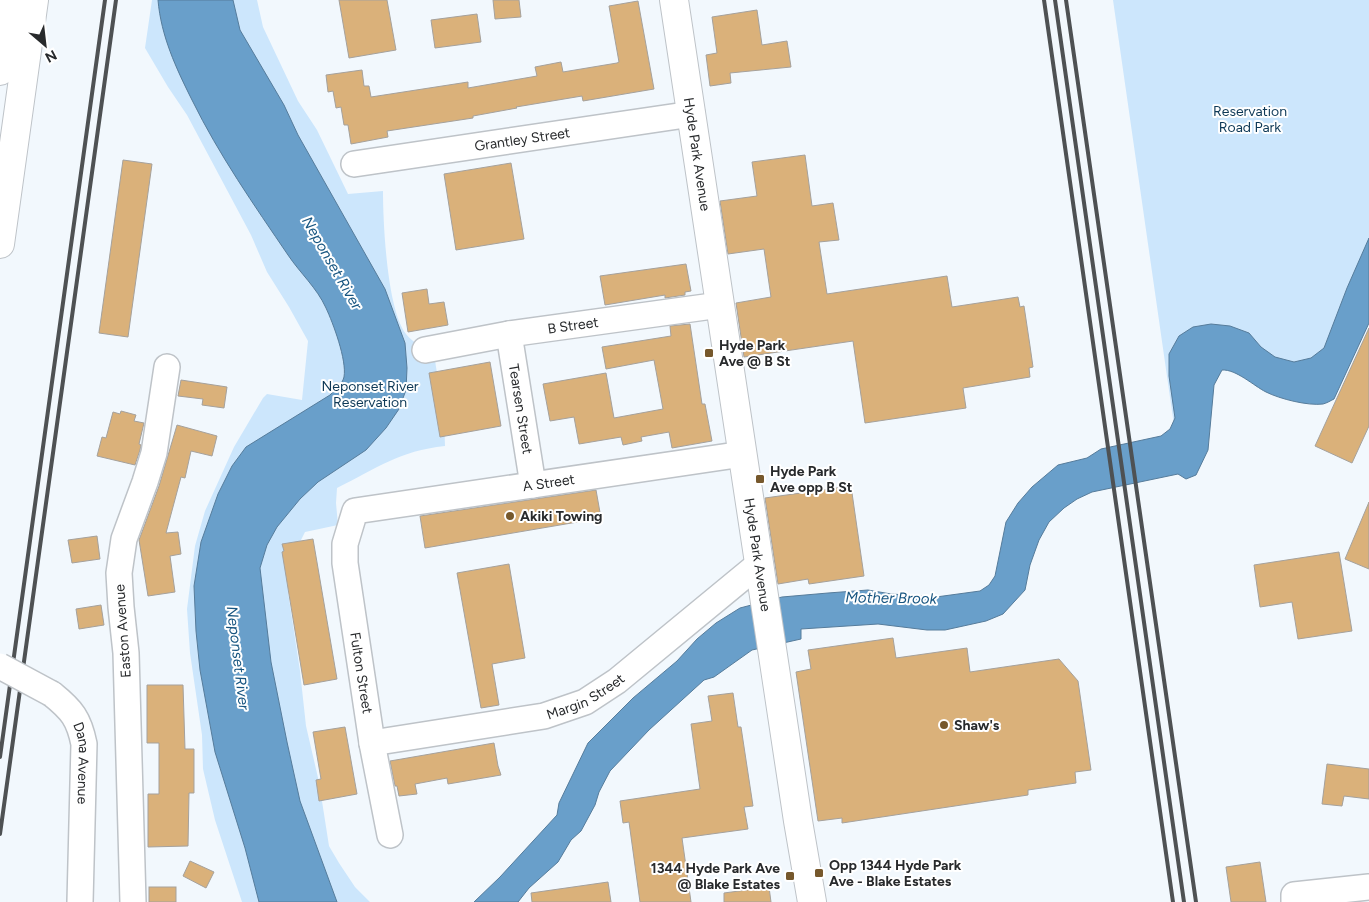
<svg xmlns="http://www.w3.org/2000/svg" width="1369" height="902" font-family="Figtree,sans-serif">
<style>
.green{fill:#cce6fc}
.water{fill:#699fca;stroke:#567c9b}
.building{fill:#dab17a;stroke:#a5a19c}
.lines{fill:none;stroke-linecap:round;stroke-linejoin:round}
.minor-casing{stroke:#bec3c8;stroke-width:28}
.major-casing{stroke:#bec3c8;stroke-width:30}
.minor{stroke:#fff;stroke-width:25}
.major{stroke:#fff;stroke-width:28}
.rail{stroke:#4e5153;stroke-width:4}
.minor-bridge-casing{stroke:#bec3c8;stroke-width:28;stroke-linecap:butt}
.minor-bridge{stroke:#fff;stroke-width:25}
.poi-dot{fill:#76582c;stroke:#fff;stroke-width:2}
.labels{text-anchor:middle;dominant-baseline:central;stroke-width:4;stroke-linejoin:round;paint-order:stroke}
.park-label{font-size:14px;fill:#0d3856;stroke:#fff}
.street-label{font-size:14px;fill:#282a2c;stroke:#fff}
.poi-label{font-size:14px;font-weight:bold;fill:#282a2c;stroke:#fff;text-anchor:start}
.water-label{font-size:15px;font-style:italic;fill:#175580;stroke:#fff}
</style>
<rect width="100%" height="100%" fill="#f2f8fd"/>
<!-- green -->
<g class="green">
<path d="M152,0H257L263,27L298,101L317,130L348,194L383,191C383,223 387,310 406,334C413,343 424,348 434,354L444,418L445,446C399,451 377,468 337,488L336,503L338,525L305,532L288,566V592L300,671L306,726L319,782L329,846L339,863L355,887L370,902H242L215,820L203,769L202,735L190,653L187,609L195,546L205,511L234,447L263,398L267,394L302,400L308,341L289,307L267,272L251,235L187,115L168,87L145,48Z"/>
<polygon points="1113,0 1369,0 1369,248 1328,351 1308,366 1284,368 1244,336 1175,432"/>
</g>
<!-- water -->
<g class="water">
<path d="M158,0H233L240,30L284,105L298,135L385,289L405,343L407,368L406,390L399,409L386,428L366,450L318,482L300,499L277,527L267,545L260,568L271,662L287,742L300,801L337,902H259L245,848L215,752L200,670L196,631L194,586L201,542L218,494L232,466L246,447L330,395C335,390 342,385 344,377C347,360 333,323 326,308C317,288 300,273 288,255C254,205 219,155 192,100C176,68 161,36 158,0Z"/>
<path d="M1369,238V323L1334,399C1330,401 1327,403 1323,404C1308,406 1280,399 1266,392C1254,386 1236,369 1222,370L1214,385L1208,450L1196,475L1186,479L1178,474L1092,492L1077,499L1064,508L1049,522L1039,540L1030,565L1025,590L1003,614L986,621L945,630H927L878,624L801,629V639L752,650L714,677L704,680L649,730L610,771L599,792L595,805L581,831L571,840L558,862L529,888L518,902H474L500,877L557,815L559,803L588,743L633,698L677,661L697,639L716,623L740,608L782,597L828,593L868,590L891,594L936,597L980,591L989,585L995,576L1006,522L1018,503L1032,487L1058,465L1087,458L1101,449L1161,436L1170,429L1175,418L1169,376V354L1179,336L1193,327L1211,324L1230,326L1249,333L1261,347L1275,357L1294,362L1311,358L1324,348L1347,288Z"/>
</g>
<!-- building -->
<g class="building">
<polygon points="339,0 387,0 396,50 349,58"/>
<polygon points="493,0 519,0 521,17 495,19"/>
<polygon points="638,1 654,89 583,101 582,96 516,107 517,108 473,116 473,118 387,131 388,137 351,144 348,125 344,125 341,107 336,108 333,91 328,92 326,75 362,70 364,86 369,86 371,97 468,82 468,88 537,76 535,67 561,62 563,72 617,63 619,62 609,6"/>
<polygon points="757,10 762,45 787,41 791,67 730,73 731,83 710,86 706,55 717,53 712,17"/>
<polygon points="477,14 481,42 435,48 431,20"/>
<polygon points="805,155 812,206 833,203 839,240 819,242 827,294 947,276 952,307 1018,297 1020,307 1024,306 1030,346 1033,367 1029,368 1030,377 963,388 966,408 865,423 853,341 744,357 736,303 771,297 764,249 728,254 720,201 757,196 752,162"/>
<polygon points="123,160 152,164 128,337 99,333"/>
<polygon points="511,163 524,239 456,250 444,174"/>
<polygon points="686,264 691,291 685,292 685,295 665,298 665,295 605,305 600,276"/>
<polygon points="427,289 429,304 444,302 448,325 408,332 402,293"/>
<polygon points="690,324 702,404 705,404 712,441 672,448 669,432 641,437 642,441 623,445 621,437 579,444 574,417 550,421 543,384 606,373 614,418 663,409 654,360 606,369 602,347 671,336 670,326"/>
<polygon points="1369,328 1369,426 1352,463 1315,446"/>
<polygon points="490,362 501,426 440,437 429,373"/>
<polygon points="181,380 227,387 224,408 202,405 203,399 178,396"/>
<polygon points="121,411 136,415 134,421 144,423 139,444 141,445 140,450 135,465 97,456 102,437 106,438 113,412 120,414"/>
<polygon points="177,425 217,436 212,456 191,451 185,478 181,477 166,533 178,532 181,554 170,556 175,592 148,596 139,540 159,486"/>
<polygon points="851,486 864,576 809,584 808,579 778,584 765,498"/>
<polygon points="596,490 601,518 425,548 420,516"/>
<polygon points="1369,502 1369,569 1345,559"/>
<polygon points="97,536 100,559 72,563 68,540"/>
<polygon points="313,539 337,679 304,685 282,552 284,551 282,544"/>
<polygon points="1339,552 1352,631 1298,639 1292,602 1260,607 1254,565"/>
<polygon points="509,564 525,658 492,664 499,705 481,708 457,573"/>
<polygon points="101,605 104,625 79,629 76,609"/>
<polygon points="893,638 896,658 967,648 970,672 1059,659 1078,681 1091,770 1075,772 1076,783 1028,790 1028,795 842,823 842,818 818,821 796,672 811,669 808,650"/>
<polygon points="147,685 183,685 185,749 194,749 194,793 189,793 188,846 148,847 148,794 159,794 159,743 147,743"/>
<polygon points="733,693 738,727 741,727 753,806 744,807 748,829 682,838 691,902 640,902 629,822 623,823 620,801 700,789 691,724 712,721 708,696"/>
<polygon points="345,727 357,794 319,801 316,780 321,779 313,732"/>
<polygon points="494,743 498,766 501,775 448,784 447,778 415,784 417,794 399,796 397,786 395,786 390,761"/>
<polygon points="1327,764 1369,769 1369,799 1344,796 1342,806 1322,804"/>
<polygon points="190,861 214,872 206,888 183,876"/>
<polygon points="1260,862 1266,902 1231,902 1226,867"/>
<polygon points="608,882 611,902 532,902 531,893"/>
<rect x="149" y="887" width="27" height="15"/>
<polygon points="769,887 771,902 724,902 724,893"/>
</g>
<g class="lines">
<defs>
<g id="minor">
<path id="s1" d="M354,164L692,114"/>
<path id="s2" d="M509,334L533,485"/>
<path id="s3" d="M425,350L509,334L720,305"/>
<path id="s4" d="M52,694C72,710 79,719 84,744L80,902"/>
<path id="s5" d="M372,743L544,716L585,702L617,681L759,564"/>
<path id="s6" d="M390,835L372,743L345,563V544L355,511L743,454"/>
<polyline points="133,902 126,653 121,607 119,573 124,539 145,482 154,453 167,367"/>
<polyline points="1294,902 1294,895 1369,887"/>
</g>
<g id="major">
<path id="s7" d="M674,0L798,821L812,902"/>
<polyline points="0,71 10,0"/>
<polyline points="0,244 34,0"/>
</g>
</defs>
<!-- minor casing -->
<use href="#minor" class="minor-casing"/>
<!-- major casing -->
<use href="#major" class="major-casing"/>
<!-- minor -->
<use href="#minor" class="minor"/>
<!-- major -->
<use href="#major" class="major"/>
<!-- rail -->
<g class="rail">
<polyline points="1044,0 1173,902"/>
<polyline points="1055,0 1184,902"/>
<polyline points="1066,0 1196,902"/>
<polyline points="0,757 105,0"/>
<polyline points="0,834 116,0"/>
</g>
<defs>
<polyline id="minor-bridge" points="0,666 52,694"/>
</defs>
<!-- minor-bridge casing -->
<use href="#minor-bridge" class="minor-bridge-casing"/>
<!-- minor-bridge -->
<use href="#minor-bridge" class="minor-bridge"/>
</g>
<!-- markers -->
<g class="poi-dot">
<rect x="704" y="348" width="10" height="10" rx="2.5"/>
<rect x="755" y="474" width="10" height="10" rx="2.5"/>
<circle cx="510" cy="516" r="5"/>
<circle cx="944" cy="725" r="5"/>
<rect x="814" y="868" width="10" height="10" rx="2.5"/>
<rect x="785" y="871" width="10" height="10" rx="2.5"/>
</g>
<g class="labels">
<!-- park labels -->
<g class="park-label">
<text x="1250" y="111">Reservation<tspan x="1250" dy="16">Road Park</tspan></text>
<text x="370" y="386">Neponset River<tspan x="370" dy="16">Reservation</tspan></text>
</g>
<!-- street labels -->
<g class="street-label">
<text stroke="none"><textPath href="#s1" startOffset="170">Grantley Street</textPath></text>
<text stroke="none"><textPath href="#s7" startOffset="156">Hyde Park Avenue</textPath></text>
<text stroke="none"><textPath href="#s3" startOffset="150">B Street</textPath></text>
<text stroke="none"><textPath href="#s2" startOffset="76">Tearsen Street</textPath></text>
<text stroke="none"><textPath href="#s6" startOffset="525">A Street</textPath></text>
<text stroke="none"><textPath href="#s7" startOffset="561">Hyde Park Avenue</textPath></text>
<text transform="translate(123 631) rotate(-94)">Easton Avenue</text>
<text transform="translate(361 673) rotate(81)">Fulton Street</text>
<text stroke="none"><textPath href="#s5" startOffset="220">Margin Street</textPath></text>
<text stroke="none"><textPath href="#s4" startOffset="80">Dana Avenue</textPath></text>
</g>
<!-- poi labels -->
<g class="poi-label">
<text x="719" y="345">Hyde Park<tspan x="719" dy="16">Ave @ B St</tspan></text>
<text x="770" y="471">Hyde Park<tspan x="770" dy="16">Ave opp B St</tspan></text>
<text x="520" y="516">Akiki Towing</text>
<text x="954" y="725">Shaw's</text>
<text x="829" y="865">Opp 1344 Hyde Park<tspan x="829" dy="16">Ave - Blake Estates</tspan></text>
<text x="780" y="868" text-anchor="end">1344 Hyde Park Ave<tspan x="780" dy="16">@ Blake Estates</tspan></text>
</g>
<!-- water labels -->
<g class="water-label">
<text transform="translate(332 263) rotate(60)">Neponset River</text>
<text transform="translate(891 598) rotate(1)">Mother Brook</text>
<text transform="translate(238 658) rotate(83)">Neponset River</text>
</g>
</g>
<!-- north arrow -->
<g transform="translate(45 45) rotate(152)" stroke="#ffffff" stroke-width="4" paint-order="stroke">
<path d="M0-4L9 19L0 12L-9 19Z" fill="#282a2c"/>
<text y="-8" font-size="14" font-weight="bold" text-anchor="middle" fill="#282a2c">N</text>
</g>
</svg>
